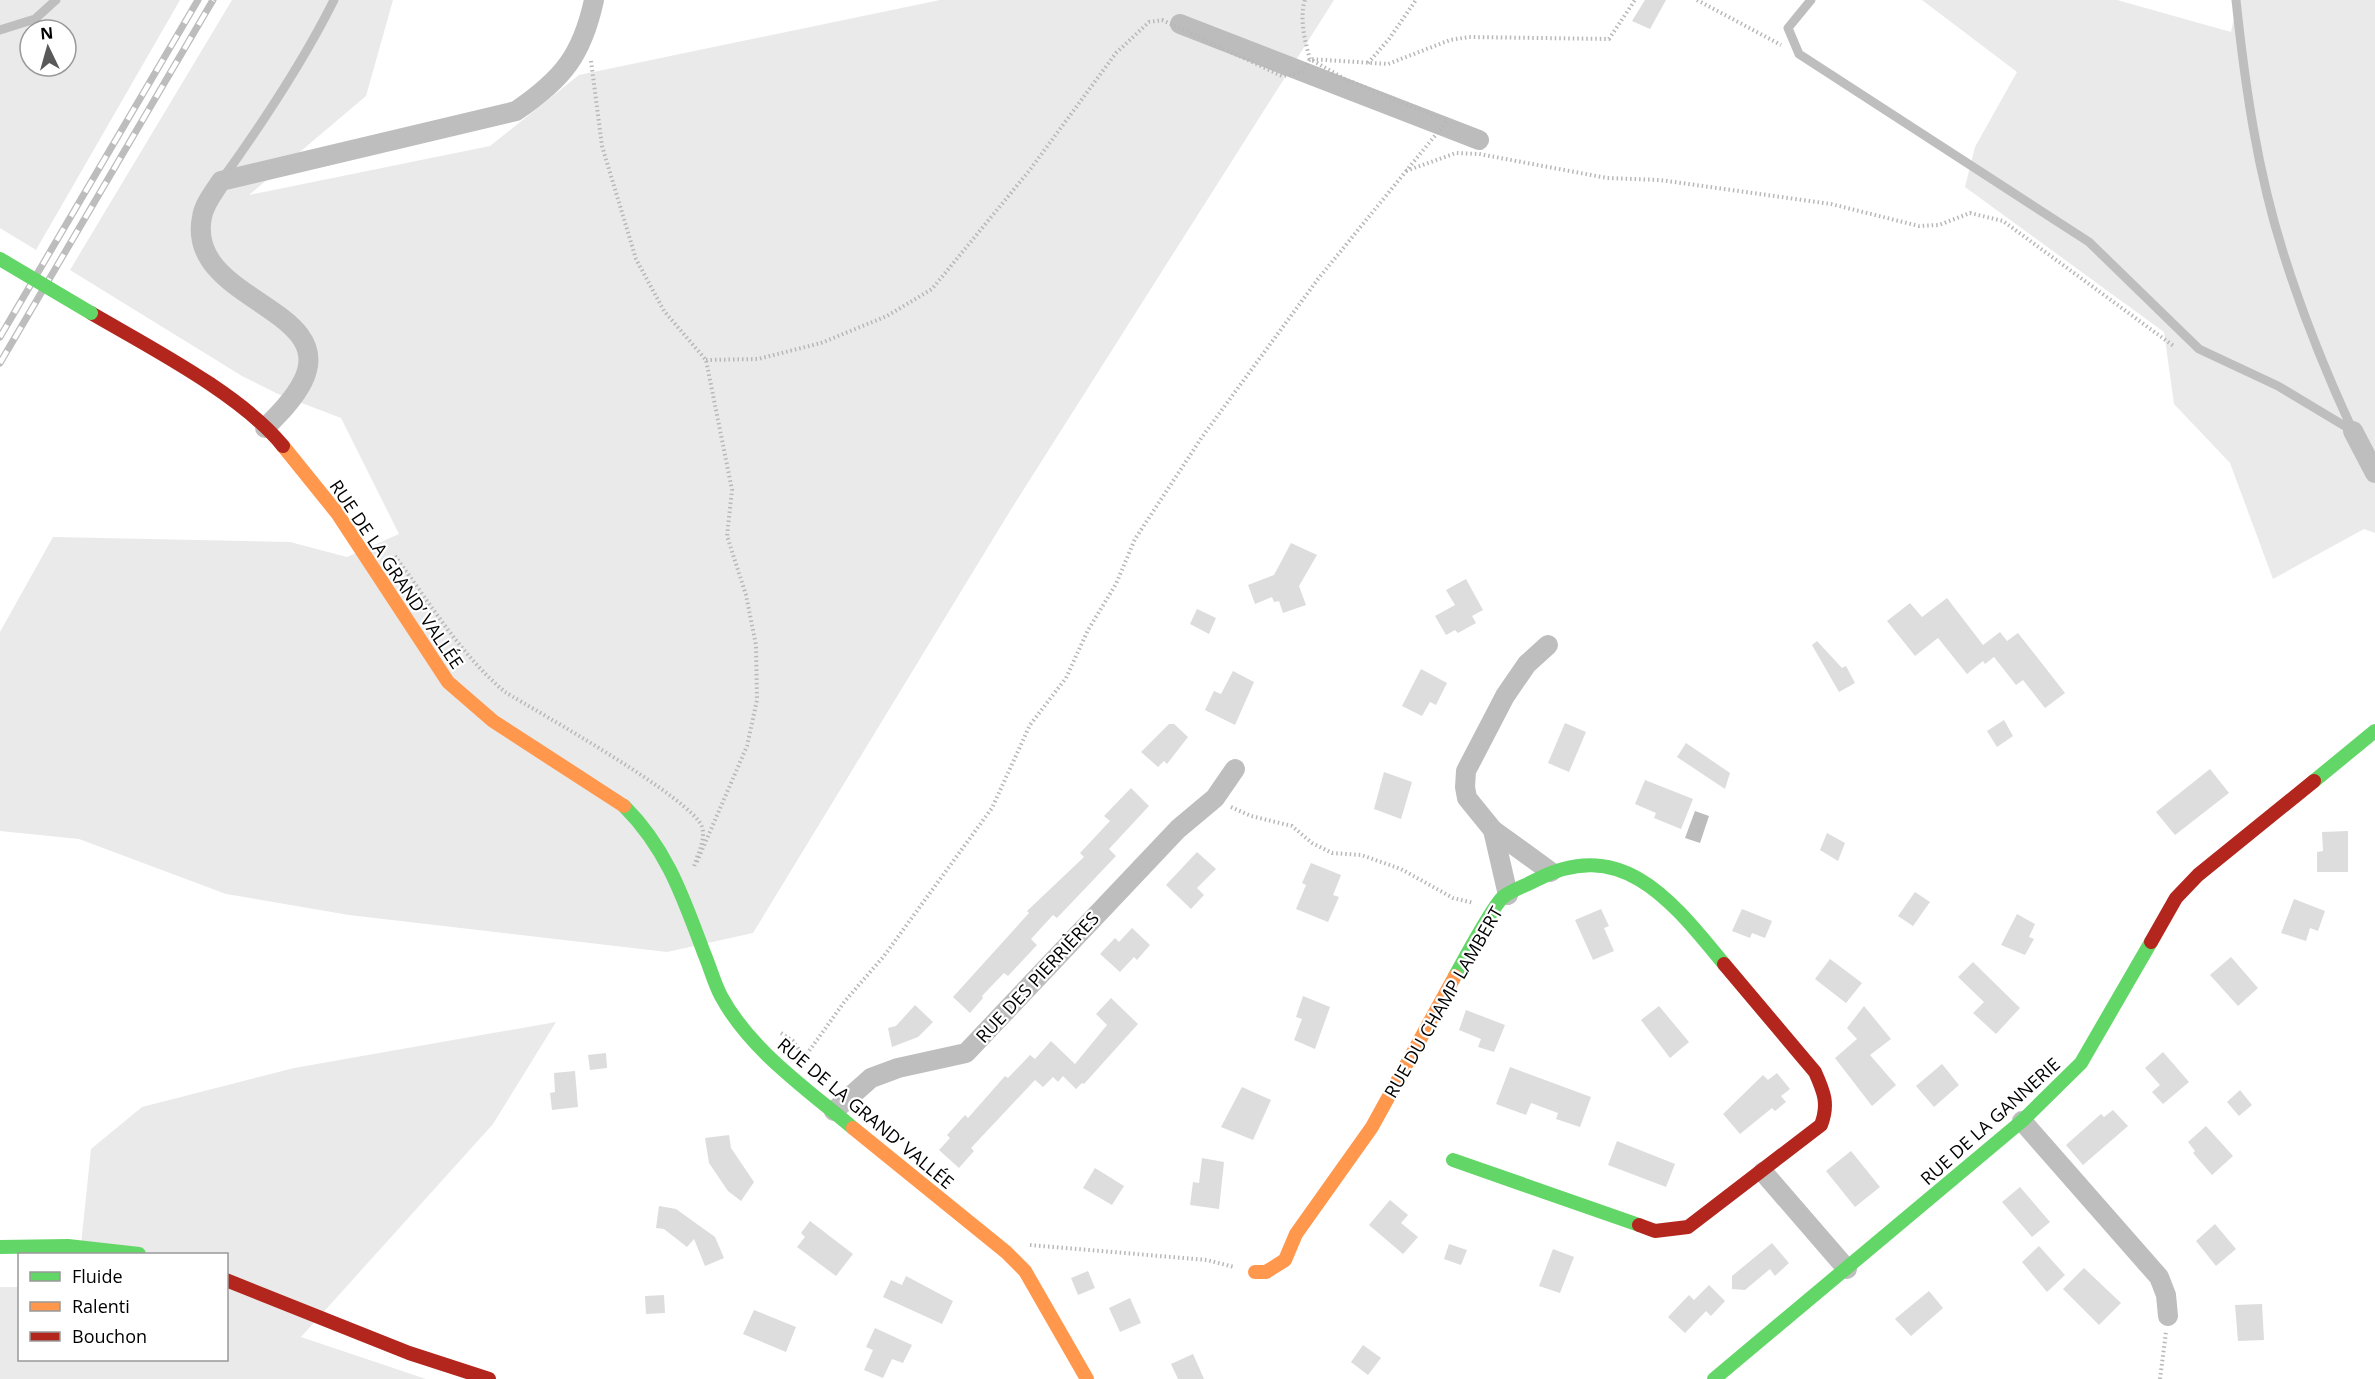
<svg xmlns="http://www.w3.org/2000/svg" width="2375" height="1379" font-family="'Open Sans',sans-serif">
<style>
.green{fill:#eaeaea;fill-rule:evenodd}
.water{fill:#bcbcbc}
.lines{fill:none;stroke-linecap:round;stroke-linejoin:round}
.canal{stroke:#bcbcbc;stroke-width:20}
.building{fill:#ddd}
.path{stroke:#b8b8b8;stroke-width:4;stroke-dasharray:1.5 3;stroke-linecap:butt}
.lane{stroke:#bebebe;stroke-width:9}
.street{stroke:#bebebe;stroke-width:20}
.fast{stroke:#63d668;stroke-width:14}
.slow{stroke:#ff974d;stroke-width:14}
.jam{stroke:#b3261e;stroke-width:14}
.rail-casing{stroke:#bdbdbd;stroke-width:7}
.rail{stroke:#fff;stroke-width:4.5;stroke-dasharray:14;stroke-linecap:butt}
.fast-bridge{stroke:#63d668;stroke-width:14}
.labels{text-anchor:middle;dominant-baseline:central;stroke-width:4.5;stroke-linejoin:round;paint-order:stroke}
.street-label{font-size:18px;fill:#000;stroke:#fff}
</style>
<rect width="100%" height="100%" fill="#fff"/>
<!-- green -->
<g class="green">
<path d="M0,0H180L36,250L0,228ZM30,30H66V66H30Z"/>
<polygon points="232,0 393,0 366,96 249,195 490,146 579,75 940,0 1334,0 1010,511 753,933 667,952 349,915 226,894 79,839 0,831 0,632 53,537 290,542 347,557 399,534 341,418 278,394 242,376 70,270"/>
<polygon points="1922,0 2117,0 2231,32 2238,0 2375,0 2375,533 2364,529 2273,579 2230,463 2174,404 2164,332 1965,187 1975,147 2017,72"/>
<polygon points="556,1022 493,1124 301,1337 426,1379 0,1379 0,1287 19,1287 20,1360 226,1360 226,1254 80,1254 91,1149 142,1107 294,1068"/>
</g>
<!-- water -->
<polygon class="water" points="1695,811 1709,816 1700,843 1685,838"/>
<g class="lines">
<!-- canal -->
<polyline class="canal" points="1180,24 1479,140"/>
</g>
<!-- building -->
<g class="building">
<polygon points="1645,0 1666,0 1650,29 1632,21"/>
<polygon points="1291,543 1317,555 1299,586 1306,605 1283,613 1279,601 1274,602 1272,597 1255,604 1248,585 1274,575"/>
<polygon points="1466,579 1483,610 1472,616 1476,623 1458,633 1455,630 1446,635 1435,616 1455,605 1446,590"/>
<polygon points="1947,598 1983,645 2000,632 2007,641 2018,633 2065,693 2045,708 2023,680 2016,685 1994,657 1985,664 1983,661 1967,674 1938,638 1915,656 1887,621 1910,603 1922,617"/>
<polygon points="1197,609 1216,618 1209,634 1190,624"/>
<polygon points="1817,641 1842,668 1846,666 1855,683 1839,692 1812,645"/>
<polygon points="1421,669 1447,683 1436,705 1430,702 1422,716 1402,706"/>
<polygon points="1233,671 1254,682 1235,725 1205,710 1214,691 1221,694"/>
<polygon points="2004,720 2013,736 1997,747 1987,731"/>
<polygon points="1565,723 1586,732 1569,772 1548,763"/>
<polygon points="1169,724 1174,724 1188,737 1167,764 1164,761 1158,767 1141,752"/>
<polygon points="1686,743 1730,773 1725,789 1677,757"/>
<polygon points="2210,769 2229,793 2175,835 2156,812"/>
<polygon points="1384,772 1412,782 1401,819 1374,809"/>
<polygon points="1645,780 1693,799 1681,829 1654,818 1656,813 1635,804"/>
<polygon points="1131,788 1149,806 1109,849 1116,856 1057,918 1053,915 1031,939 1037,945 1008,976 1004,973 982,996 983,998 970,1013 953,997 1029,913 1027,911 1084,857 1080,853 1110,821 1104,816"/>
<polygon points="2348,831 2348,872 2317,872 2317,852 2323,851 2322,832"/>
<polygon points="1827,833 1845,843 1838,861 1820,850"/>
<polygon points="1197,852 1216,869 1197,888 1204,895 1191,909 1166,885"/>
<polygon points="1311,863 1341,875 1333,895 1339,897 1328,922 1296,909 1306,885 1302,883"/>
<polygon points="1915,892 1930,902 1913,926 1898,916"/>
<polygon points="2294,899 2325,911 2318,931 2310,928 2306,941 2281,933"/>
<polygon points="1601,909 1609,926 1604,928 1614,951 1593,960 1575,920"/>
<polygon points="1742,909 1772,921 1765,938 1752,933 1750,938 1732,931"/>
<polygon points="2017,914 2035,924 2029,937 2034,939 2025,955 2001,945"/>
<polygon points="1132,928 1150,945 1137,960 1134,957 1120,972 1100,954 1115,938 1119,942"/>
<polygon points="2231,957 2258,988 2238,1006 2210,975"/>
<polygon points="1830,959 1862,983 1846,1003 1815,979"/>
<polygon points="1973,962 2020,1008 1996,1034 1973,1013 1984,1002 1958,977"/>
<polygon points="1303,996 1330,1007 1315,1049 1294,1040 1302,1019 1296,1017"/>
<polygon points="1111,998 1138,1024 1084,1084 1082,1083 1076,1089 1063,1076 1058,1082 1053,1077 1043,1087 1035,1080 971,1148 974,1151 959,1168 939,1150 950,1138 947,1135 965,1115 968,1118 1005,1076 1008,1078 1030,1055 1035,1059 1051,1041 1075,1064 1107,1025 1096,1014"/>
<polygon points="915,1005 933,1022 918,1037 892,1047 888,1028 896,1026"/>
<polygon points="1659,1006 1689,1042 1670,1058 1641,1020"/>
<polygon points="1864,1006 1891,1039 1870,1055 1896,1085 1872,1106 1835,1058 1857,1039 1847,1028"/>
<polygon points="1466,1010 1505,1025 1494,1052 1478,1047 1481,1039 1459,1030"/>
<polygon points="2163,1052 2189,1082 2163,1104 2152,1092 2160,1085 2145,1068"/>
<polygon points="606,1053 607,1068 590,1070 588,1055"/>
<polygon points="1942,1064 1959,1085 1934,1107 1916,1086"/>
<polygon points="1510,1067 1591,1097 1580,1127 1556,1119 1558,1113 1531,1103 1526,1115 1496,1104"/>
<polygon points="575,1071 578,1107 552,1110 550,1093 555,1092 554,1073"/>
<polygon points="1777,1073 1790,1089 1781,1096 1786,1102 1775,1111 1772,1108 1740,1134 1723,1114 1763,1075 1768,1080"/>
<polygon points="1242,1087 1271,1100 1253,1140 1221,1127"/>
<polygon points="2240,1090 2252,1105 2239,1116 2227,1102"/>
<polygon points="2113,1110 2128,1126 2083,1165 2066,1145 2101,1114 2104,1117"/>
<polygon points="2206,1126 2233,1156 2212,1175 2193,1153 2195,1151 2188,1142"/>
<polygon points="729,1135 731,1148 754,1182 741,1201 728,1191 709,1163 705,1138"/>
<polygon points="1617,1141 1675,1164 1666,1187 1608,1165"/>
<polygon points="1851,1151 1880,1187 1855,1207 1826,1171"/>
<polygon points="1202,1158 1224,1162 1219,1209 1190,1205 1193,1182 1199,1183"/>
<polygon points="1095,1168 1124,1186 1112,1205 1083,1188"/>
<polygon points="2020,1187 2050,1222 2032,1237 2002,1202"/>
<polygon points="1390,1200 1408,1215 1401,1223 1418,1237 1403,1254 1369,1225"/>
<polygon points="659,1206 676,1209 715,1237 724,1258 705,1266 694,1239 687,1247 664,1229 656,1228"/>
<polygon points="810,1221 853,1254 836,1276 797,1247 805,1237 801,1233"/>
<polygon points="2215,1224 2236,1249 2216,1266 2196,1241"/>
<polygon points="1772,1243 1789,1263 1775,1276 1770,1269 1745,1290 1732,1289 1732,1276"/>
<polygon points="1449,1244 1467,1250 1461,1265 1444,1259"/>
<polygon points="2039,1246 2065,1275 2047,1292 2022,1262"/>
<polygon points="1553,1249 1574,1257 1560,1293 1539,1286"/>
<polygon points="2084,1268 2121,1303 2099,1325 2063,1289"/>
<polygon points="1088,1271 1095,1288 1078,1295 1071,1278"/>
<polygon points="906,1276 953,1301 942,1324 883,1297 891,1280 902,1285"/>
<polygon points="1709,1285 1725,1301 1711,1316 1706,1311 1685,1333 1668,1317 1689,1295 1694,1300"/>
<polygon points="1929,1291 1943,1308 1911,1336 1895,1319"/>
<polygon points="664,1295 665,1313 646,1314 645,1296"/>
<polygon points="1130,1298 1141,1323 1120,1332 1109,1308"/>
<polygon points="2262,1304 2264,1340 2238,1341 2235,1305"/>
<polygon points="754,1310 796,1327 786,1352 743,1334"/>
<polygon points="875,1328 912,1345 903,1363 892,1359 883,1378 864,1370 873,1350 866,1347"/>
<polygon points="1363,1345 1381,1358 1368,1375 1351,1362"/>
<polygon points="1193,1354 1204,1379 1178,1379 1171,1364"/>
</g>
<g class="lines">
<!-- path -->
<g class="path">
<polyline points="1697,0 1781,45"/>
<polyline points="591,61 602,146 636,259 664,311 706,360 732,490 727,536 746,595 756,645 757,700 747,746 696,864"/>
<polyline points="1368,63 1389,39 1416,0"/>
<polyline points="1406,171 1456,153 1479,154 1607,178 1660,180 1831,204 1919,226 1939,225 1970,213 2003,221 2175,347"/>
<polyline points="706,360 758,359 821,343 887,316 932,289 1029,171 1116,53 1149,22 1162,20 1282,76 1302,73 1310,59 1388,64 1450,40 1469,37 1609,39 1635,0"/>
<path d="M395,556C430,603 460,654 505,692C538,712 693,799 702,827C706,841 697,854 694,867"/>
<polyline points="1231,807 1251,816 1292,826 1312,843 1332,853 1361,855 1401,869 1453,898 1474,903"/>
<polyline points="781,1033 793,1041 804,1057"/>
<path d="M804,1058L845,1001L884,956L992,808L1030,725L1066,678L1088,630L1116,584L1135,539L1202,437L1318,279L1447,121L1345,79L1310,59C1305,42 1299,18 1305,0"/>
<polyline points="1030,1245 1207,1260 1234,1267"/>
<polyline points="2160,1379 2166,1332"/>
</g>
<!-- lane -->
<g class="lane">
<path d="M1811,0L1788,28L1799,54L2089,242L2199,349L2278,386L2353,431C2326,373 2302,313 2283,252C2257,170 2245,85 2236,0"/>
<polyline points="0,30 35,19 56,0"/>
<path d="M223,178C264,121 302,64 334,0"/>
</g>
<!-- street -->
<g class="street">
<path d="M265,428C279,414 294,399 303,381C339,307 185,300 202,217C204,204 214,192 221,181L516,111C563,79 582,55 594,0"/>
<polyline points="2353,431 2375,473"/>
<polyline points="1548,645 1527,664 1505,696 1466,771 1465,787 1467,798 1493,830 1551,872"/>
<polyline points="1493,830 1508,895"/>
<polyline points="834,1111 871,1078 898,1068 966,1053 1178,829 1215,798 1235,769"/>
<polyline points="2022,1121 2159,1277 2166,1295 2168,1316"/>
<polyline points="1763,1172 1847,1269"/>
</g>
<!-- fast -->
<g class="fast">
<polyline points="2314,781 2375,731"/>
<path d="M624,806C667,849 683,897 704,953C710,967 714,983 721,996C750,1050 807,1089 853,1128"/>
<path d="M1455,976C1464,960 1492,907 1503,897C1512,890 1525,886 1536,880C1623,834 1674,904 1724,964"/>
<polyline points="1453,1160 1639,1225"/>
<polyline points="0,1247 68,1246 139,1254"/>
<polyline points="1714,1379 2022,1121 2081,1063 2151,942"/>
</g>
<!-- slow -->
<g class="slow">
<polyline points="283,446 337,513 448,682 493,721 624,806"/>
<polyline points="853,1128 1006,1252 1025,1271 1087,1379"/>
<polyline points="1255,1272 1266,1272 1285,1260 1296,1234 1372,1127 1455,976"/>
</g>
<!-- jam -->
<g class="jam">
<path d="M91,313C149,347 241,394 283,446"/>
<polyline points="2151,942 2176,898 2198,875 2314,781"/>
<path d="M1639,1225L1655,1231L1688,1227L1821,1125C1829,1104 1824,1092 1815,1072L1724,964"/>
<polyline points="226,1280 409,1353 489,1379"/>
</g>
<defs>
<g id="rail">
<polyline points="0,337 198,0"/>
<polyline points="0,363 213,0"/>
</g>
</defs>
<!-- rail casing -->
<use href="#rail" class="rail-casing"/>
<!-- rail -->
<use href="#rail" class="rail"/>
<!-- fast-bridge -->
<polyline class="fast-bridge" points="0,259 91,313"/>
</g>
<g class="labels">
<!-- street labels -->
<g class="street-label">
<text transform="translate(397 574) rotate(56)">RUE DE LA GRAND’ VALLÉE</text>
<text transform="translate(1037 977) rotate(-47)">RUE DES PIERRIÈRES</text>
<text transform="translate(1443 1002) rotate(-60)">RUE DU CHAMP LAMBERT</text>
<text transform="translate(866 1113) rotate(40)">RUE DE LA GRAND’ VALLÉE</text>
<text transform="translate(1990 1121) rotate(-42)">RUE DE LA GANNERIE</text>
</g>
</g>
<!-- legend -->
<rect x="18" y="1253" width="210" height="108" fill="#ffffff" stroke="#999999" stroke-width="1.5"/>
<rect x="30" y="1272" width="30" height="9" fill="#63d668" stroke="#999999" stroke-width="1.5"/>
<text x="72" y="1283" font-size="18" fill="#000000">Fluide</text>
<rect x="30" y="1302" width="30" height="9" fill="#ff974d" stroke="#999999" stroke-width="1.5"/>
<text x="72" y="1313" font-size="18" fill="#000000">Ralenti</text>
<rect x="30" y="1332" width="30" height="9" fill="#b3261e" stroke="#999999" stroke-width="1.5"/>
<text x="72" y="1343" font-size="18" fill="#000000">Bouchon</text>
<!-- north arrow -->
<g transform="translate(48 48) rotate(355)"><circle r="28" fill="#ffffff" stroke="#999999" stroke-width="1.5"/>
<path d="M0-4.5L10 22L0 15L-10 22Z" fill="#595959"/>
<text y="-9" font-size="16" font-weight="bold" text-anchor="middle" fill="#000000">N</text>
</g>
</svg>
